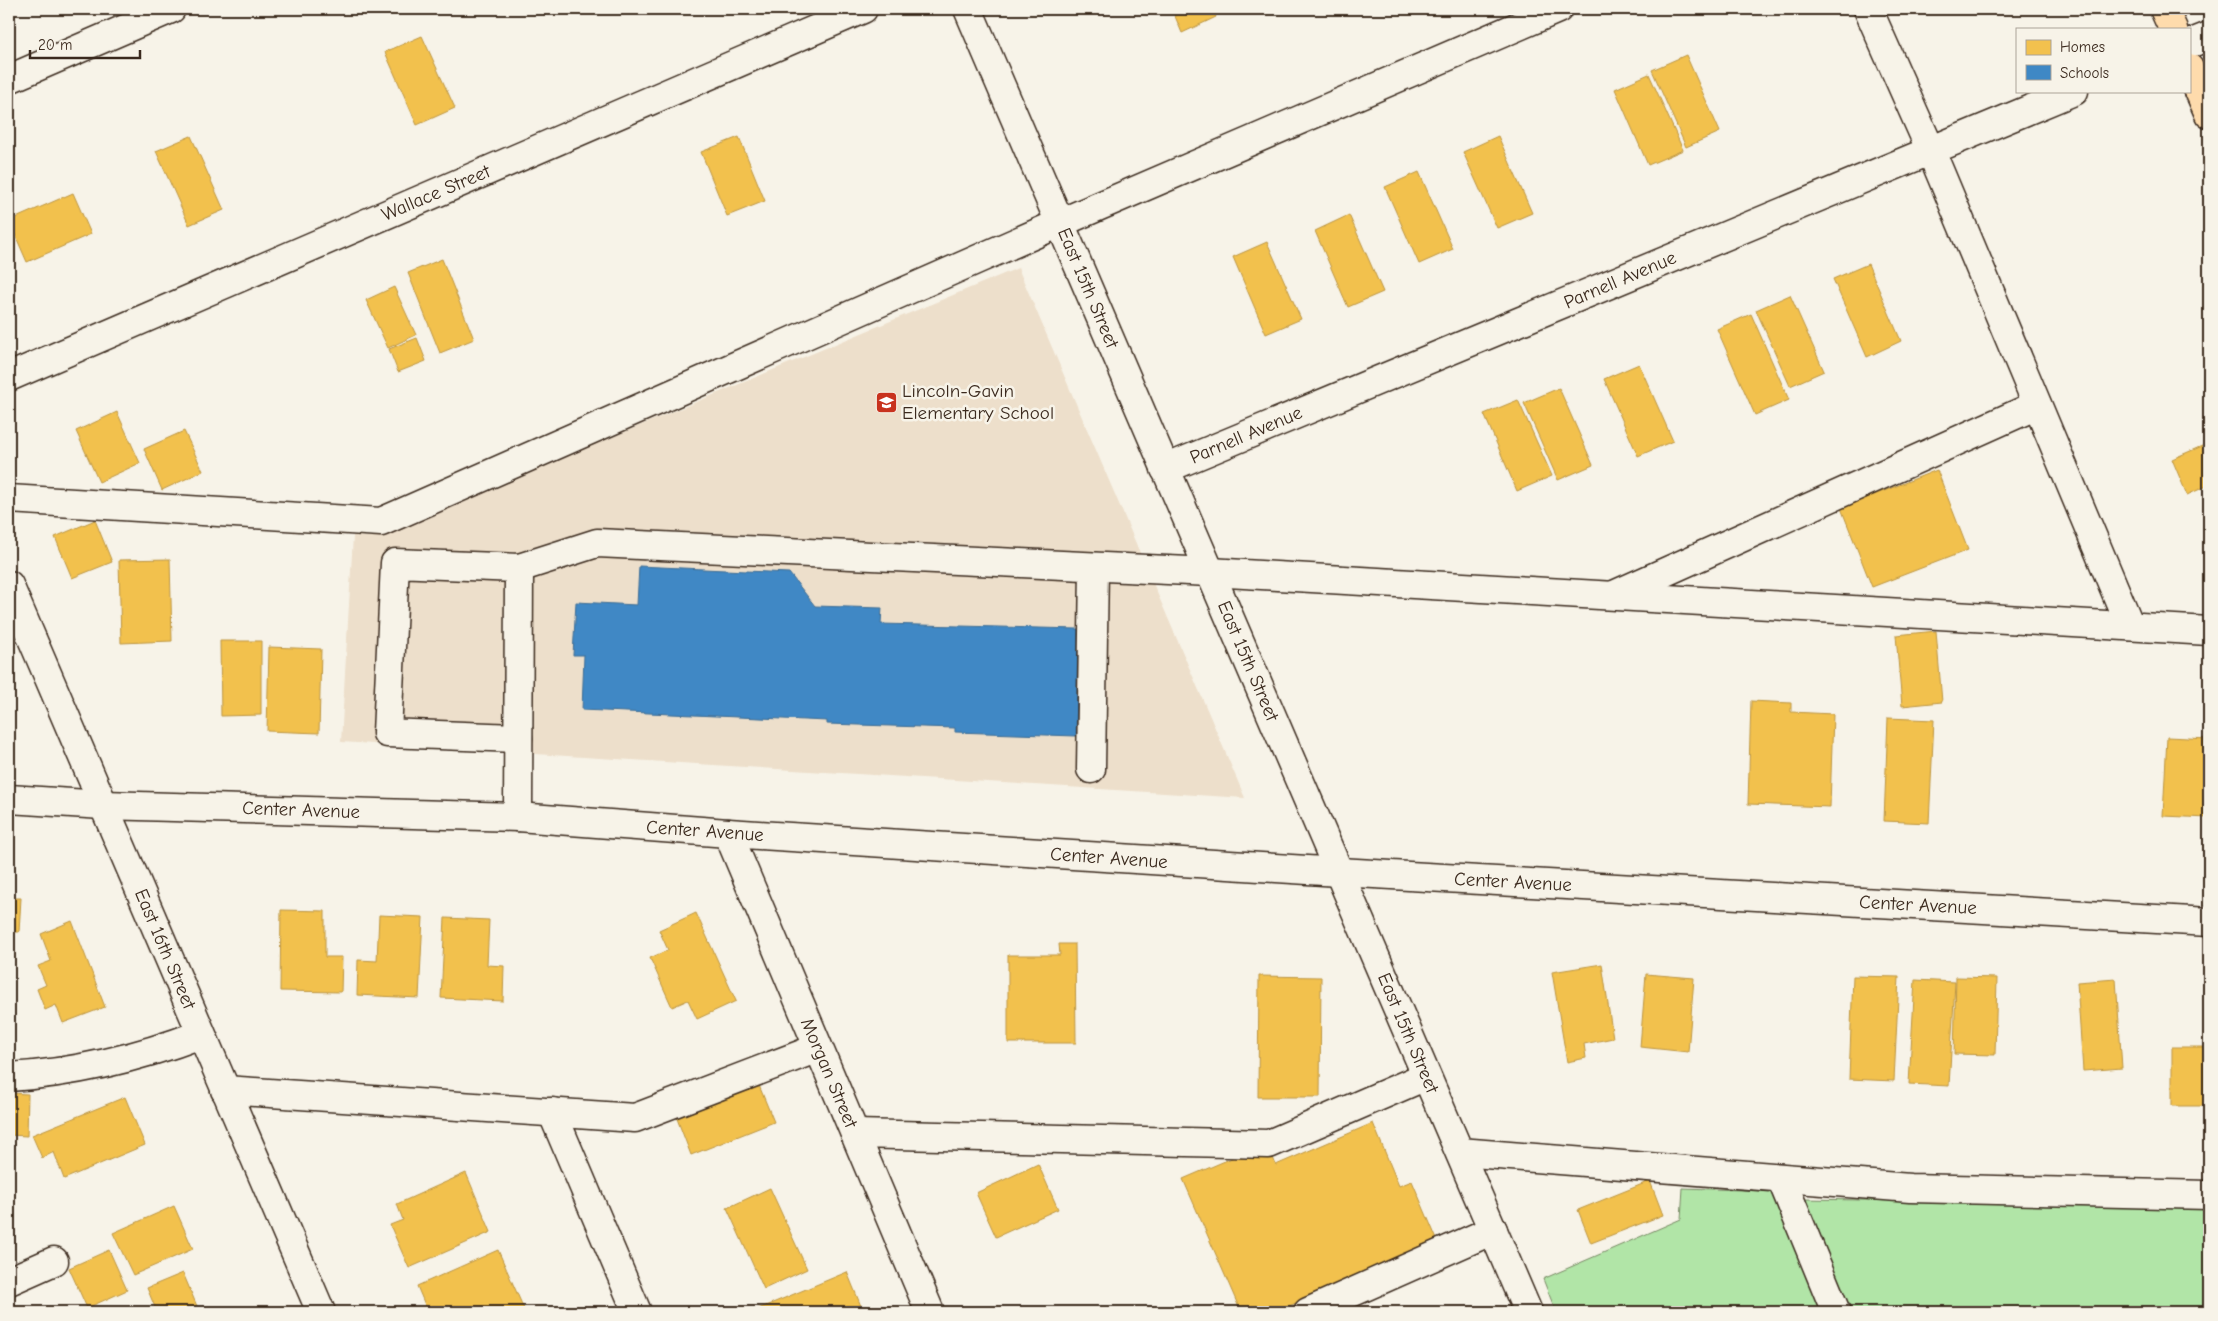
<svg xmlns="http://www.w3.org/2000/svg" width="2218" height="1321" font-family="'Comic Neue',sans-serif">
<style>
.built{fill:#eddfcb}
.green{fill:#b1e5a7;stroke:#768862}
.homes{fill:#f2c14e;stroke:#bb9440}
.schools{fill:#3f88c5;stroke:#3e6c93}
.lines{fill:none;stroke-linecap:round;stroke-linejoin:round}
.minor-casing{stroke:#3b2a1e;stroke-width:31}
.major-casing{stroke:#3b2a1e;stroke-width:31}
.minor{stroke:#f7f3e8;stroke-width:28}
.major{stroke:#fedbac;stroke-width:28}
.labels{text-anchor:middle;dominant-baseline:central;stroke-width:5;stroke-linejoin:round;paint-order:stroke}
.street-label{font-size:19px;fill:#3b2a1e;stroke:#f7f3e8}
.poi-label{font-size:19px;fill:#3b2a1e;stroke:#f7f3e8;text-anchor:start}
</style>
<rect width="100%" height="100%" fill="#f7f3e8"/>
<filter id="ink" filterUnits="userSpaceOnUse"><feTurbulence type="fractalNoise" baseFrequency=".02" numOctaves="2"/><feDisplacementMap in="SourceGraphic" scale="10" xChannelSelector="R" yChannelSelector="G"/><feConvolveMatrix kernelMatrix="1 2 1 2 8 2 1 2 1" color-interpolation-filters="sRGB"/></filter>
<g filter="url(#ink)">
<!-- built -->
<polygon class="built" points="1018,268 1245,798 341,742 353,536 372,537"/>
<!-- green -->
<g class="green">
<polygon points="1683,1188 1772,1191 1825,1312 1556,1312 1543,1279 1681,1219"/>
<polygon points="1804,1199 2209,1206 2209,1312 1851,1312"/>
</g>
<!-- homes -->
<g class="homes">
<polygon points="1172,9 1213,9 1216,17 1182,33"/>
<polygon points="422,36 455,108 417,125 385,52"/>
<polygon points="1686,55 1720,132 1686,147 1652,70"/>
<polygon points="1649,74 1683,150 1648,165 1615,89"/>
<polygon points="191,136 224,210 189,225 156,151"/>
<polygon points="1498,136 1532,213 1497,228 1463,152"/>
<polygon points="739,137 765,201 727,216 701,152"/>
<polygon points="1419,172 1453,249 1419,264 1385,187"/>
<polygon points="73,193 91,234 27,262 9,221"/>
<polygon points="1349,215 1383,292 1348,307 1315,231"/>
<polygon points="1267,242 1301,319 1266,334 1233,257"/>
<polygon points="442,259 474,339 440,353 408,273"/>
<polygon points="1868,264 1901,341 1867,357 1833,279"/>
<polygon points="394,287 416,335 388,348 366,300"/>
<polygon points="1790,295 1824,371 1790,386 1756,310"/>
<polygon points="1751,314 1789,400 1755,415 1717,329"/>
<polygon points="417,338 426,361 398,372 389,349"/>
<polygon points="1639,364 1673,441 1638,456 1604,379"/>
<polygon points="1559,388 1593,465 1558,480 1524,403"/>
<polygon points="1518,400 1552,476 1517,491 1484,414"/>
<polygon points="117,412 140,463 99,482 76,431"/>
<polygon points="184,431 203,471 162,490 144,449"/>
<polygon points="2209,443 2209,485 2187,495 2172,459"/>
<polygon points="1937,470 1968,550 1872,587 1841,508"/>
<polygon points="95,520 112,562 72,578 55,537"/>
<polygon points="170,559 172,641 121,643 119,560"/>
<polygon points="1936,631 1942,702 1902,706 1896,635"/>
<polygon points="220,641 261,641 261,715 221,716"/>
<polygon points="269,647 321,649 319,733 267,731"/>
<polygon points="1751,701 1791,703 1791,712 1833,714 1830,807 1748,804"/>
<polygon points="1888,718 1934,720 1929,823 1884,821"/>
<polygon points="2167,737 2209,739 2209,818 2163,816"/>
<polygon points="9,898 21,898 19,932 9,932"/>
<polygon points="281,910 325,911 325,957 342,957 341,992 280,991"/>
<polygon points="696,913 736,1001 697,1019 688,1000 672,1007 650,958 668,950 659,930"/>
<polygon points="379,915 423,917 419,998 357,995 358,960 377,961"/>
<polygon points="445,918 489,920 487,965 504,966 503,1001 441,998"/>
<polygon points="72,921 105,1007 63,1023 56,1005 45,1010 37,989 46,985 38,966 51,961 41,934"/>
<polygon points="1059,944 1075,944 1076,1043 1008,1043 1008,955 1060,955"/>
<polygon points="1602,964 1613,1038 1584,1044 1586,1058 1567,1062 1552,972"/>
<polygon points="1646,974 1694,978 1688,1052 1640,1047"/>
<polygon points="1259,976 1321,977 1320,1097 1258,1097"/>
<polygon points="1853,976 1899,977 1894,1081 1849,1079"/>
<polygon points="1956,977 1997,978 1995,1055 1954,1054"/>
<polygon points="2116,979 2122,1068 2083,1071 2077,982"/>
<polygon points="1915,980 1955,982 1949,1086 1909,1084"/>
<polygon points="2205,1020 2209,1020 2209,1106 2172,1106 2172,1047 2205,1047"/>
<polygon points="758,1083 774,1122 691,1155 676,1116"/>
<polygon points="9,1093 28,1094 27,1136 9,1135"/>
<polygon points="125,1097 145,1145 64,1179 54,1152 42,1158 32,1135"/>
<polygon points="1373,1123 1399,1186 1412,1181 1438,1242 1275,1312 1241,1312 1183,1179 1267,1143 1276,1165"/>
<polygon points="1038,1164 1058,1209 996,1237 976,1193"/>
<polygon points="466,1173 491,1232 409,1268 390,1225 403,1220 397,1204"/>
<polygon points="1650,1181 1663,1215 1591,1243 1578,1210"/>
<polygon points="770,1188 807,1269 764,1289 727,1208"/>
<polygon points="174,1206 193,1249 133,1275 113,1233"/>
<polygon points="109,1250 127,1290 87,1308 69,1268"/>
<polygon points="498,1250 524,1309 516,1312 428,1312 417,1286"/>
<polygon points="847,1272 863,1311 751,1312"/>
<polygon points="183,1273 199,1311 157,1312 147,1288"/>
</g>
<!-- schools -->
<polygon class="schools" points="639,566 789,573 815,606 882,608 881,624 1078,629 1076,736 955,732 955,728 827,724 827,721 582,710 584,655 573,655 576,602 637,605"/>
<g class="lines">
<defs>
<g id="minor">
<polyline points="968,9 1528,1312"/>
<polyline points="1868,9 1931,151 2130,626"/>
<polyline points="2189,44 2209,36"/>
<polyline points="9,79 171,9"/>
<polyline points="9,377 863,9"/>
<polyline points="1165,469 2074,91"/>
<polyline points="9,499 381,522 1060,223 1558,9"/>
<polyline points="9,585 321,1312"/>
<polyline points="1614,595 2037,405"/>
<polyline points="518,738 387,733 395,563 519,568 597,543 1210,572 2209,631"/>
<polyline points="1091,769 1094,567"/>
<polyline points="9,799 103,805 518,817 728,833 1339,872 2209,922"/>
<polyline points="518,817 519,568"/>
<polyline points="728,833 930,1312"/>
<path d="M9,1077C76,1073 138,1058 201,1034"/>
<polyline points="225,1090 635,1118 818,1048"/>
<polyline points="552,1112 637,1312"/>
<polyline points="855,1134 1269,1144 1426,1076"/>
<polyline points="1460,1152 1910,1188 2209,1195"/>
<polyline points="1781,1178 1836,1312"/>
<polyline points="9,1281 54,1261"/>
<polyline points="1308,1312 1493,1230"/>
</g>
<g id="major">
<polyline points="2164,9 2173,29"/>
<polyline points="2189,68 2209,114"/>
</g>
</defs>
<!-- minor casing -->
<use href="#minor" class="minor-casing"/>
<!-- major casing -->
<use href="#major" class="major-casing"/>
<!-- minor -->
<use href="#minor" class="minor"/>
<!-- major -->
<use href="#major" class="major"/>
</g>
</g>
<!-- icons -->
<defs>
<symbol id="school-square" viewBox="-11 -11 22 22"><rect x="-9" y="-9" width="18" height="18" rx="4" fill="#c8321e" stroke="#f7f3e8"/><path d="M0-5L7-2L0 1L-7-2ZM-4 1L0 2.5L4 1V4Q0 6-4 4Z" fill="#fff"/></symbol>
</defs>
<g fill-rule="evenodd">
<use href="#school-square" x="874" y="390" width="25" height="25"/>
</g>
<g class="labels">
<!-- street labels -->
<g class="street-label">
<text transform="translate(436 193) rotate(-23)">Wallace Street</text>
<text transform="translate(1620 280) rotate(-23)">Parnell Avenue</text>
<text transform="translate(1088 288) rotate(67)">East 15th Street</text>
<text transform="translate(1246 435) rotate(-23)">Parnell Avenue</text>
<text transform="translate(1248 661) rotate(67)">East 15th Street</text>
<text transform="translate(301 810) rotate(2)">Center Avenue</text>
<text transform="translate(705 831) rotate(4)">Center Avenue</text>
<text transform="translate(1109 858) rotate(4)">Center Avenue</text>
<text transform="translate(1513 882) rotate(3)">Center Avenue</text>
<text transform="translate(1918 905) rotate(3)">Center Avenue</text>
<text transform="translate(165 949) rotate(67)">East 16th Street</text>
<text transform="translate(1408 1033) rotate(67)">East 15th Street</text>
<text transform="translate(829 1073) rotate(67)">Morgan Street</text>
</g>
<!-- poi labels -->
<g class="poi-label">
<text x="902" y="391">Lincoln-Gavin<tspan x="902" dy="22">Elementary School</tspan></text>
</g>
</g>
<!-- margin -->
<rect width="2218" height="1321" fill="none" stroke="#f7f3e8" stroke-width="30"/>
<rect x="15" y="15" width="2188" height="1291" fill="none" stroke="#3b2a1e" stroke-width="2" filter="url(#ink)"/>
<!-- legend -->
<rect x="2016" y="28" width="175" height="65" fill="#f7f3e8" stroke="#aca397"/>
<rect x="2026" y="40" width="25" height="15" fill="#f2c14e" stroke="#aca397"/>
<text x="2060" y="52" font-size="15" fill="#3b2a1e">Homes</text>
<rect x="2026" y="65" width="25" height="15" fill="#3f88c5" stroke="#aca397"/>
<text x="2060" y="78" font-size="15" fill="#3b2a1e">Schools</text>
<!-- scale -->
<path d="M30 50v8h110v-8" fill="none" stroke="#3b2a1e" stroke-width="2.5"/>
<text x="38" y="50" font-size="15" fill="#3b2a1e" stroke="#f7f3e8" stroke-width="4" paint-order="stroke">20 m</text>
</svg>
